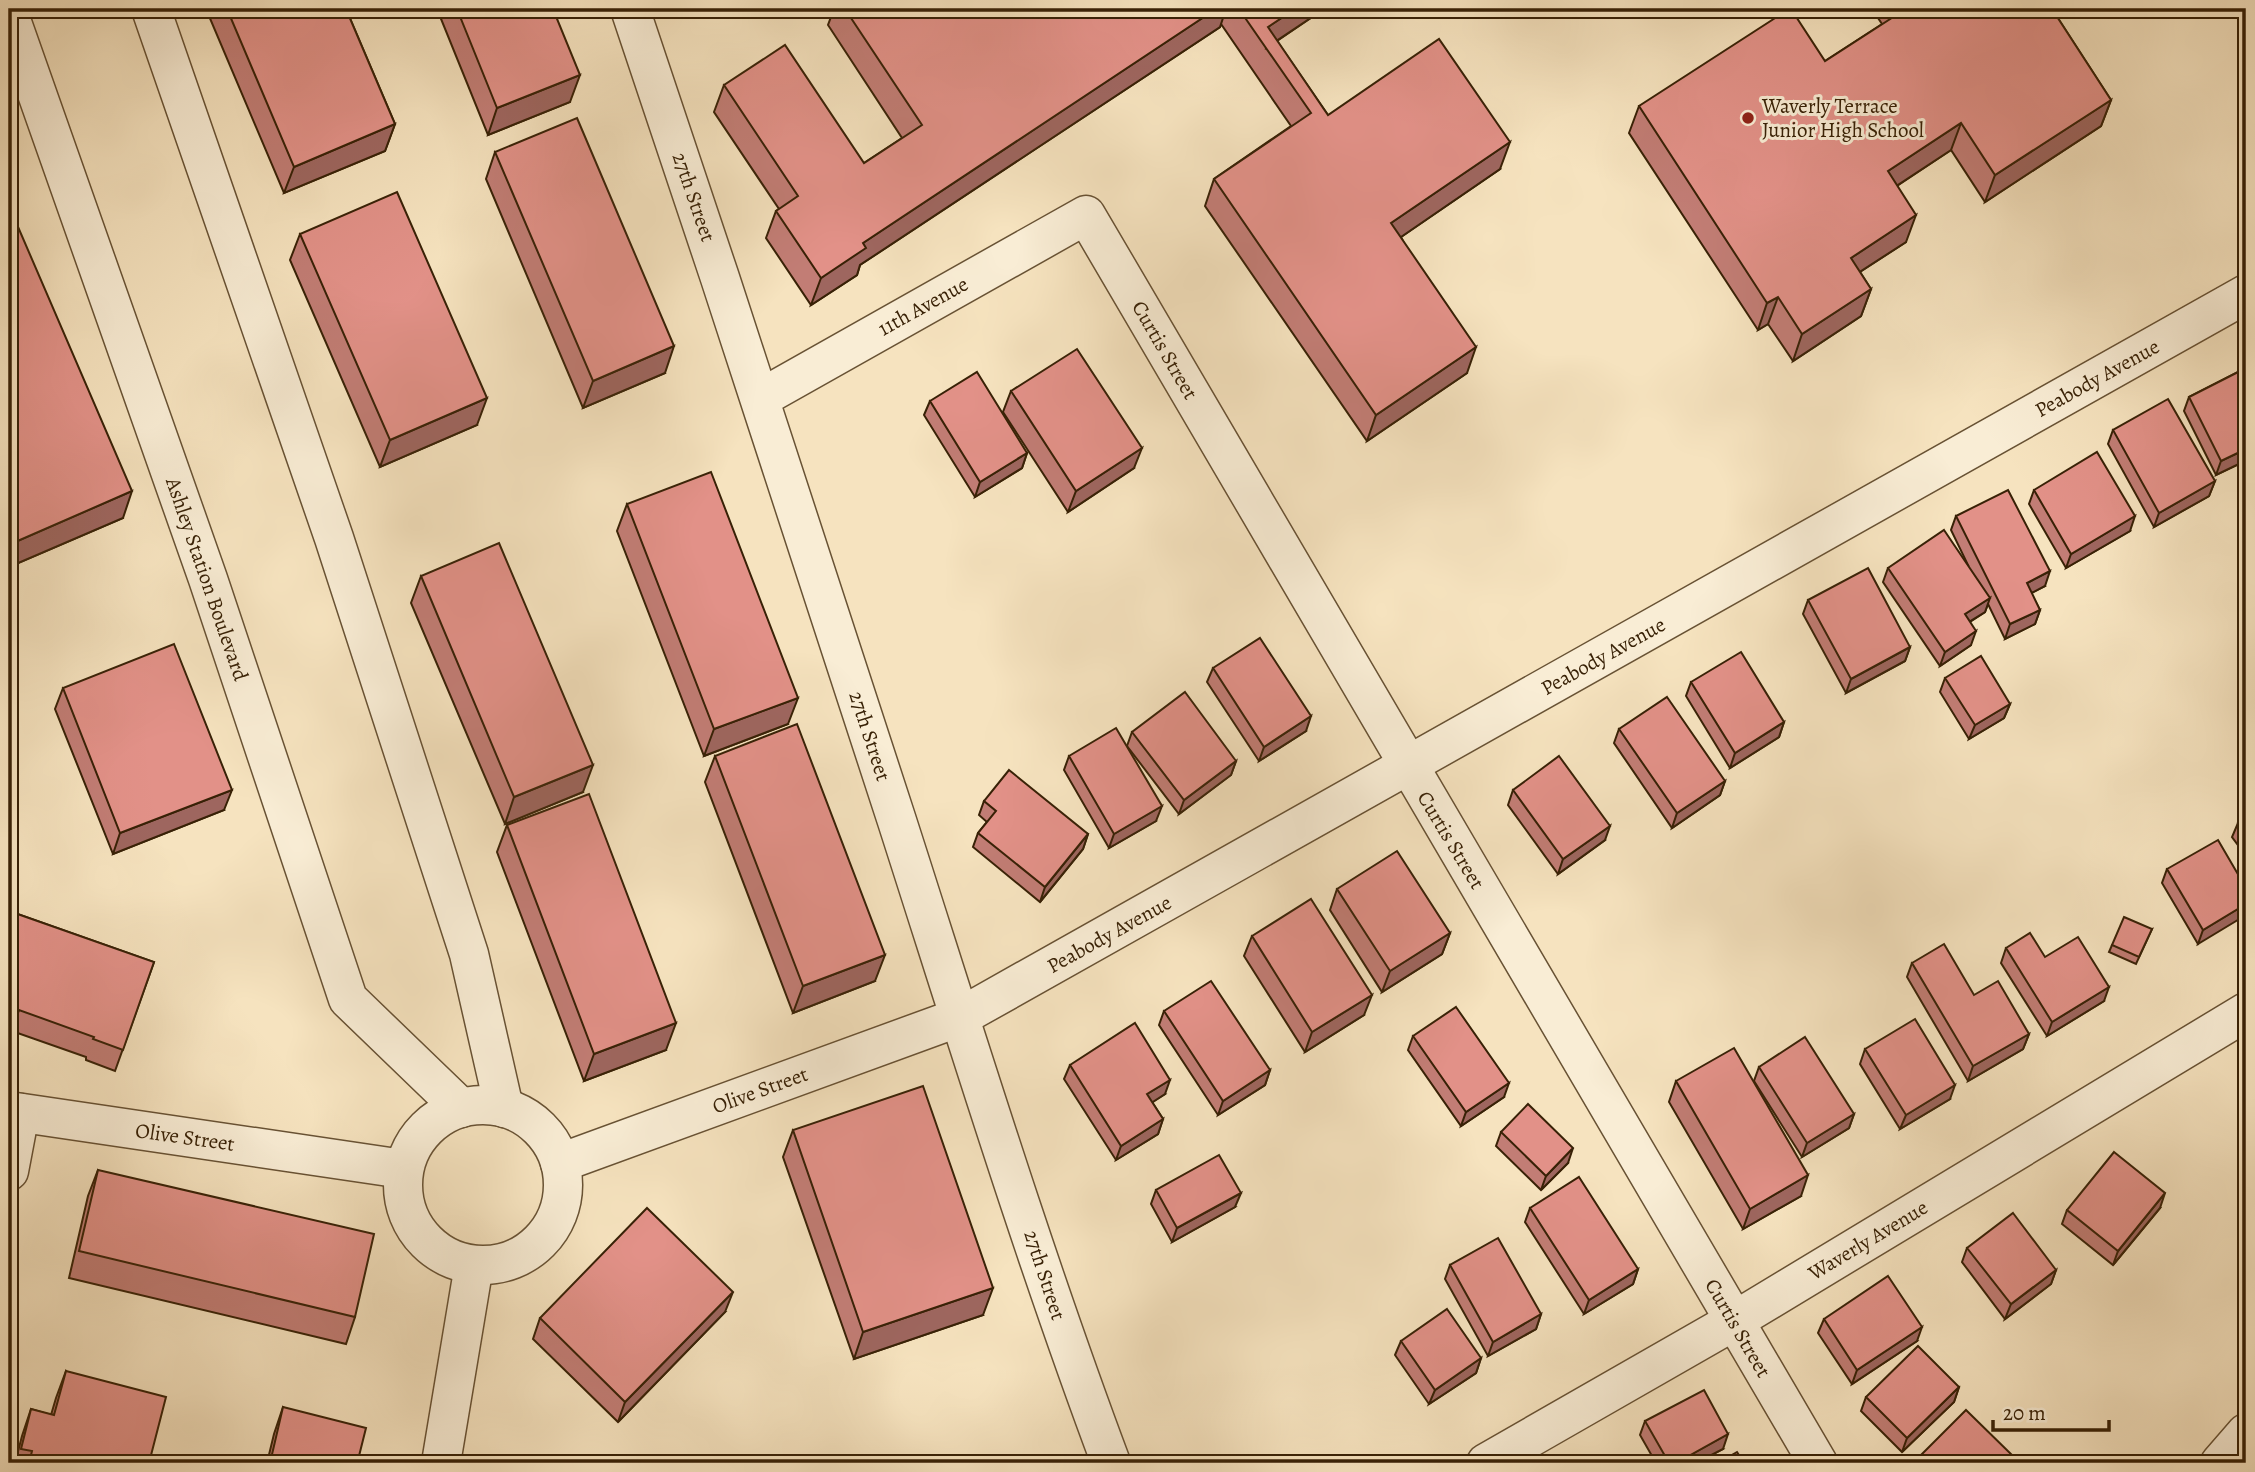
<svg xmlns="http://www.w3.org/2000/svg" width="2255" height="1472" font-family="Alegreya,serif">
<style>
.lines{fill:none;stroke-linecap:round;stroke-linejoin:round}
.minor-casing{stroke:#685234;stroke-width:41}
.minor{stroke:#f9edd5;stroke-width:38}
.wall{fill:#c27d75;stroke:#382106;stroke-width:2}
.shaded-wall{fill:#9e665f;stroke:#382106;stroke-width:2}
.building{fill:#e29188;stroke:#382106;stroke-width:2}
.poi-dot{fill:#8f2418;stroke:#f9edd5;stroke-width:2.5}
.labels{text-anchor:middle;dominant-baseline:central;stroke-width:6;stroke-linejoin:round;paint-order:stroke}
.poi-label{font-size:21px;fill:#382106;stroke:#f9edd5;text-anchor:start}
.street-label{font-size:21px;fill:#382106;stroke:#f9edd5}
</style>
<rect width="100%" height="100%" fill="#f6e3bf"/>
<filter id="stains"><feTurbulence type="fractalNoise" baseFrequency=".00286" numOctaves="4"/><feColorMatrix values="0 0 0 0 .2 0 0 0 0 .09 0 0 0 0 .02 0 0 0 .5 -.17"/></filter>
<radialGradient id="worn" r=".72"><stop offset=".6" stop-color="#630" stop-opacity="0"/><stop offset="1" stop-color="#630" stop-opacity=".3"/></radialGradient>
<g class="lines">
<defs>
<g id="minor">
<polyline points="151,9 334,538 469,954 504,1108"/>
<path d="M630,9C721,279 810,549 897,821C966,1036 1032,1252 1111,1463"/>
<polyline points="9,14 208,579 348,999 461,1108"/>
<polyline points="761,398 1086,215 1818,1463"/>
<circle cx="483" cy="1185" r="80"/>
<polyline points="9,1111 403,1169"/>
<polyline points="560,1163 960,1017 2246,294"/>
<polyline points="9,1171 20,1113"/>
<polyline points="441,1463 474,1265"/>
<polyline points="1486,1463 1734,1321 2246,1012"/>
<polyline points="2220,1463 2246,1433"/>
</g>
</defs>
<!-- minor casing -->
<use href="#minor" class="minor-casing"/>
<!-- minor -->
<use href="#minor" class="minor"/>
</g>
<!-- wall -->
<g class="wall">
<polygon points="206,9 346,9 395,124 385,151 284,193"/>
<polygon points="437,9 553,9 570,102 488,135"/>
<polygon points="834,9 1324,9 1277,41 1328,115 1500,169 1401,237 1467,373 1367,441 1205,206 1214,179 1291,126 1221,24 1220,27 860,265 857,275 811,305 766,238 776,211 779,209 714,112 724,85 864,163 902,138 828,25"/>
<polygon points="1872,9 2052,9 2111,100 2101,126 1985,202 1951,150 1897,186 1906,242 1860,272 1871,289 1861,316 1793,361 1768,324 1758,330 1629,133 1639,106 1825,61 1882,24"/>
<polygon points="495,152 665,373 583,408 486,179"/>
<polygon points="9,206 123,518 9,567"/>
<polygon points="300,234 477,425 380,467 290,260"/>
<polygon points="2246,368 2246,468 2243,462 2216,475 2184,411 2189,397"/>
<polygon points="1011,391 1134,468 1068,512 1003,412"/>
<polygon points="930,401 1027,453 1022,468 975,497 924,415"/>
<polygon points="2113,430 2215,481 2209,496 2154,527 2108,444"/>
<polygon points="2034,490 2130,531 2066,568 2029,504"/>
<polygon points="627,504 788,724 704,756 617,531"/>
<polygon points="1956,516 2045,586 2031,593 2040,610 2035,624 2005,639 1988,604 1985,612 1970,622 1971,645 1940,666 1883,582 1888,568 1968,565 1951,530"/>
<polygon points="421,576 583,792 505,824 411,603"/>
<polygon points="1808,600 1910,647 1905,661 1846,693 1803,614"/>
<polygon points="1213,668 1306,731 1259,761 1207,682"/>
<polygon points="1945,678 2010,704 2004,718 1969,739 1940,692"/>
<polygon points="1691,682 1784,722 1779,737 1730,768 1686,696"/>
<polygon points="63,688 224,810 113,854 55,709"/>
<polygon points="1619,729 1725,781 1720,795 1672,828 1614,743"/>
<polygon points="1132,732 1236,761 1231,775 1179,814 1127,746"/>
<polygon points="715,756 875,981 793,1013 705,782"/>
<polygon points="1069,756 1156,821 1109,848 1064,770"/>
<polygon points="1513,790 1605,840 1558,874 1508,805"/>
<polygon points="984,801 1088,834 1083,849 1040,902 973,847 978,833 987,822 979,815"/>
<polygon points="2246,817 2246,856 2232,837 2238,823"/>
<polygon points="507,825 666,1050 584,1081 497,852"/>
<polygon points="2167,869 2246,888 2198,944 2162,883"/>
<polygon points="1337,889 1450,933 1442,954 1382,992 1330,910"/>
<polygon points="9,911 154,962 115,1071 86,1060 86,1057 12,1031 9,1039"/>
<polygon points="2152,929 2136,964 2109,952 2112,945"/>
<polygon points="1252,936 1364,1015 1305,1052 1244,956"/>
<polygon points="2006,948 2045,957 2104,1001 2047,1036 2001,963"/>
<polygon points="1912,963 1974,995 2029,1034 2023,1049 1968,1081 1907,977"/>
<polygon points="1164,1011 1270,1070 1265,1085 1218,1115 1159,1025"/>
<polygon points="1413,1036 1504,1097 1461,1126 1408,1050"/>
<polygon points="1865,1049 1950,1099 1900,1129 1860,1064"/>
<polygon points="1070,1065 1165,1094 1152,1102 1163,1119 1158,1134 1116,1160 1064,1079"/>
<polygon points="1759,1067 1854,1114 1849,1128 1802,1157 1754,1081"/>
<polygon points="1676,1081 1801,1196 1743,1229 1669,1102"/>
<polygon points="793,1130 983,1315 854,1359 783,1157"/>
<polygon points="1501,1132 1568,1163 1541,1190 1496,1146"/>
<polygon points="98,1170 355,1317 346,1344 69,1278 88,1196"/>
<polygon points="1156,1190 1235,1207 1172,1242 1151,1204"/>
<polygon points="1530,1208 1638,1269 1633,1284 1584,1314 1525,1222"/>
<polygon points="2160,1208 2113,1265 2062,1224 2067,1210"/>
<polygon points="1967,1248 2056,1270 2051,1284 2005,1319 1962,1262"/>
<polygon points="1450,1265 1541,1314 1536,1329 1488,1356 1445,1279"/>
<polygon points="725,1312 618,1422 533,1339 540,1318"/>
<polygon points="1824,1319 1917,1341 1852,1384 1818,1333"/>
<polygon points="1401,1341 1481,1358 1476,1373 1429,1404 1395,1355"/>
<polygon points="66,1371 149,1463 15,1463 22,1436 31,1409 51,1415 56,1398"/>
<polygon points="1959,1387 1954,1402 1902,1452 1861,1411 1866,1397"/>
<polygon points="283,1407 358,1460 373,1463 267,1463 274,1434"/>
<polygon points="1645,1421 1723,1449 1696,1463 1656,1463 1640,1435"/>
</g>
<!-- shaded-wall -->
<g class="shaded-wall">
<polygon points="1216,9 1226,9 1220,27 860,265 857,275 811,305 821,278 863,243"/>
<polygon points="1295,9 1324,9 1266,48 1268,27"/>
<polygon points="580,75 570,102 488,135 497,108"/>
<polygon points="2111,100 2101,126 1985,202 1995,175"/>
<polygon points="1961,123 1951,150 1878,198 1888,171"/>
<polygon points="395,124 385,151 284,193 294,167"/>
<polygon points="1510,142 1500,169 1382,250 1391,223"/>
<polygon points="1916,215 1906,242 1841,284 1851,258"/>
<polygon points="1871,289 1861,316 1793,361 1802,334"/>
<polygon points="1778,297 1768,324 1758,330 1767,303"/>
<polygon points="674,346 665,373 583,408 593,381"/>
<polygon points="1476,347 1467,373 1367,441 1376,415"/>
<polygon points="487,398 477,425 380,467 390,440"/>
<polygon points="1142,448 1134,468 1068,512 1076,491"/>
<polygon points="2246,449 2246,453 2243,462 2216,475 2221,461"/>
<polygon points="1027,453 1022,468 975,497 980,482"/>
<polygon points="2215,481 2209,496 2154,527 2159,513"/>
<polygon points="132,491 123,518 9,567 9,554 13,543"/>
<polygon points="2135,516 2130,531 2066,568 2071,554"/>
<polygon points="2050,571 2045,586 2022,598 2027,583"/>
<polygon points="1990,598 1985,612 1959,628 1965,614"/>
<polygon points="2040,610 2035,624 2005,639 2010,624"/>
<polygon points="1976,631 1971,645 1940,666 1945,652"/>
<polygon points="1910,647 1905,661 1846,693 1851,679"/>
<polygon points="798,698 788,724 704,756 714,729"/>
<polygon points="2010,704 2004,718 1969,739 1975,725"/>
<polygon points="1311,716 1306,731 1259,761 1264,747"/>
<polygon points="1784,722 1779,737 1730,768 1735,753"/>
<polygon points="1236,761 1231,775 1179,814 1184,800"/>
<polygon points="593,765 583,792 505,824 514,797"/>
<polygon points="1725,781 1720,795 1672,828 1677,813"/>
<polygon points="232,790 224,810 113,854 120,833"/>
<polygon points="1162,806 1156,821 1109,848 1114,834"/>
<polygon points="1610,826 1605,840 1558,874 1563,859"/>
<polygon points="1088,834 1083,849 1040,902 1045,887"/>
<polygon points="2246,904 2246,915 2198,944 2203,930"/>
<polygon points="1450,933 1442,954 1382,992 1390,971"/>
<polygon points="885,955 875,981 793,1013 803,986"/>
<polygon points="2109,987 2104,1001 2047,1036 2052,1022"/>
<polygon points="1372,995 1364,1015 1305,1052 1312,1032"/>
<polygon points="676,1023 666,1050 584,1081 594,1054"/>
<polygon points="2029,1034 2023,1049 1968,1081 1973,1066"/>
<polygon points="1270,1070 1265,1085 1218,1115 1223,1101"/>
<polygon points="1170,1080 1165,1094 1142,1109 1147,1094"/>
<polygon points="1509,1083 1504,1097 1461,1126 1466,1112"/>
<polygon points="1955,1085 1950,1099 1900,1129 1906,1115"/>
<polygon points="1854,1114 1849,1128 1802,1157 1807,1143"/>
<polygon points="1163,1119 1158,1134 1116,1160 1121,1146"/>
<polygon points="1573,1148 1568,1163 1541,1190 1546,1176"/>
<polygon points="1808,1175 1801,1196 1743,1229 1750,1209"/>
<polygon points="1241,1193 1235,1207 1172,1242 1177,1228"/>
<polygon points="2165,1193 2160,1208 2113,1265 2118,1251"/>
<polygon points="1638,1269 1633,1284 1584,1314 1589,1300"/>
<polygon points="2056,1270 2051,1284 2005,1319 2011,1304"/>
<polygon points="993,1288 983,1315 854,1359 863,1332"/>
<polygon points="733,1292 725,1312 618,1422 625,1402"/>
<polygon points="1541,1314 1536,1329 1488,1356 1493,1342"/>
<polygon points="1922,1327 1917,1341 1852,1384 1857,1370"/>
<polygon points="1481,1358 1476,1373 1429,1404 1435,1390"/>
<polygon points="1959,1387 1954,1402 1902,1452 1907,1438"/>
<polygon points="1728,1434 1723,1449 1696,1463 1676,1463"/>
</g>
<!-- building -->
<g class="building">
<polygon points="227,9 346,9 395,124 294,167"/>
<polygon points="457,9 553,9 580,75 497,108"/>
<polygon points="845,9 1216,9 863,243 866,248 821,278 776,211 798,196 724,85 785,45 864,163 922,125"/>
<polygon points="1239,9 1295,9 1268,27 1328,115 1439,39 1510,142 1391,223 1476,347 1376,415 1214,179 1311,113"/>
<polygon points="1789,9 1791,9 1825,61 1901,12 1899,9 2052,9 2111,100 1995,175 1961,123 1888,171 1916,215 1851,258 1871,289 1802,334 1778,297 1767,303 1639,106"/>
<polygon points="577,118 674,346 593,381 495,152"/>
<polygon points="397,192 487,398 390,440 300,234"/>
<polygon points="9,206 132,491 13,543 9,533"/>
<polygon points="1077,349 1142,448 1076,491 1011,391"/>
<polygon points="2246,368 2246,449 2221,461 2189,397"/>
<polygon points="977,372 1027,453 980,482 930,401"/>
<polygon points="2168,399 2215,481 2159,513 2113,430"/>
<polygon points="2097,452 2135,516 2071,554 2034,490"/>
<polygon points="711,472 798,698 714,729 627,504"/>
<polygon points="2008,490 2050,571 2027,583 2040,610 2010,624 1956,516"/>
<polygon points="1944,530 1990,598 1965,614 1976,631 1945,652 1888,568"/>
<polygon points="499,543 593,765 514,797 421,576"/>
<polygon points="1868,568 1910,647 1851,679 1808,600"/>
<polygon points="1260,638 1311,716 1264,747 1213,668"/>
<polygon points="174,644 232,790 120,833 63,688"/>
<polygon points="1741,652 1784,722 1735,753 1691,682"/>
<polygon points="1981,656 2010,704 1975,725 1945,678"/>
<polygon points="1185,692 1236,761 1184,800 1132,732"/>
<polygon points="1667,697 1725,781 1677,813 1619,729"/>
<polygon points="797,724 885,955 803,986 715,756"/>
<polygon points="1116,728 1162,806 1114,834 1069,756"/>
<polygon points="1559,756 1610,826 1563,859 1513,790"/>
<polygon points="1009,770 1088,834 1045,887 978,833 996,811 984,801"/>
<polygon points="589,794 676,1023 594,1054 507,825"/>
<polygon points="2246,817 2246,835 2238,823"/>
<polygon points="2218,840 2246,888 2246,904 2203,930 2167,869"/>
<polygon points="1397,851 1450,933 1390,971 1337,889"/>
<polygon points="1311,899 1372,995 1312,1032 1252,936"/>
<polygon points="9,911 154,962 123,1050 93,1039 94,1037 19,1010 12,1031 9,1030"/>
<polygon points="2124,917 2152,929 2139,957 2112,945"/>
<polygon points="2030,933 2045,957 2078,937 2109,987 2052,1022 2006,948"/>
<polygon points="1944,944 1974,995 1998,981 2029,1034 1973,1066 1912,963"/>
<polygon points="1211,981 1270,1070 1223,1101 1164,1011"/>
<polygon points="1456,1007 1509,1083 1466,1112 1413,1036"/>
<polygon points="1915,1019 1955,1085 1906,1115 1865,1049"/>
<polygon points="1135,1023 1170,1080 1147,1094 1163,1119 1121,1146 1070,1065"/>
<polygon points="1805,1037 1854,1114 1807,1143 1759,1067"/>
<polygon points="1734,1048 1808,1175 1750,1209 1676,1081"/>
<polygon points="923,1086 993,1288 863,1332 793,1130"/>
<polygon points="1528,1104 1573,1148 1546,1176 1501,1132"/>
<polygon points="2114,1152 2165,1193 2118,1251 2067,1210"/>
<polygon points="1219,1155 1241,1193 1177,1228 1156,1190"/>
<polygon points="98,1170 374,1234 355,1317 79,1251"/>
<polygon points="1579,1177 1638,1269 1589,1300 1530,1208"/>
<polygon points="647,1208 733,1292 625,1402 540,1318"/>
<polygon points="2013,1213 2056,1270 2011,1304 1967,1248"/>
<polygon points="1498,1238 1541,1314 1493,1342 1450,1265"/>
<polygon points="1888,1276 1922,1327 1857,1370 1824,1319"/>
<polygon points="1447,1309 1481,1358 1435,1390 1401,1341"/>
<polygon points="1918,1346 1959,1387 1907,1438 1866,1397"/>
<polygon points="66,1371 166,1397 149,1463 29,1463 32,1451 21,1449 31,1409 54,1415"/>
<polygon points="1704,1390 1728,1434 1676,1463 1669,1463 1645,1421"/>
<polygon points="283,1407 366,1428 358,1460 373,1463 270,1463"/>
<polygon points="1966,1410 2014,1457 2008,1463 1913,1463"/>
<polygon points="1737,1452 1744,1463 1718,1463"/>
</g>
<!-- markers -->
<circle class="poi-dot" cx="1748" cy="118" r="7"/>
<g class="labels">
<!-- poi labels -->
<g class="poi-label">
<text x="1762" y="106">Waverly Terrace<tspan x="1762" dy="24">Junior High School</tspan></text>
</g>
<!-- street labels -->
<g class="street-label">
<text transform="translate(694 197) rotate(71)">27th Street</text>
<text transform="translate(923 306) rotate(-29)">11th Avenue</text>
<text transform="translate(1165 350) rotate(60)">Curtis Street</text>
<text transform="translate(2097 378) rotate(-29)">Peabody Avenue</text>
<text transform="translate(207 579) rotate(71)">Ashley Station Boulevard</text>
<text transform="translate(1603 656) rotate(-29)">Peabody Avenue</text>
<text transform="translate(870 736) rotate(72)">27th Street</text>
<text transform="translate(1451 840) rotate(59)">Curtis Street</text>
<text transform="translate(1109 934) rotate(-29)">Peabody Avenue</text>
<text transform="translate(760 1090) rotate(-20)">Olive Street</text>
<text transform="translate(185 1137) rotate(8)">Olive Street</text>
<text transform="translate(1868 1240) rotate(-31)">Waverly Avenue</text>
<text transform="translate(1045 1275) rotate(72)">27th Street</text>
<text transform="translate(1738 1328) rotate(60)">Curtis Street</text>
</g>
</g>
<!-- margin -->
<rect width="2255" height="1472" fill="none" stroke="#f6e3bf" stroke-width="35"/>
<rect x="10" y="10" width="2234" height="1451" fill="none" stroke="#382106" stroke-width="3.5"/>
<rect x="18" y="18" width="2220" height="1437" fill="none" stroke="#382106" stroke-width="2"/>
<!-- scale -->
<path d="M1993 1420v10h116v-10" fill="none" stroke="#382106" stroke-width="3.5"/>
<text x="2003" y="1420" font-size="21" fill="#382106" stroke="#f9edd5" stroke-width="5" paint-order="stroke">20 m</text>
<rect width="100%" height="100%" filter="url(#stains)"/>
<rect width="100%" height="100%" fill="url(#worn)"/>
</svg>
